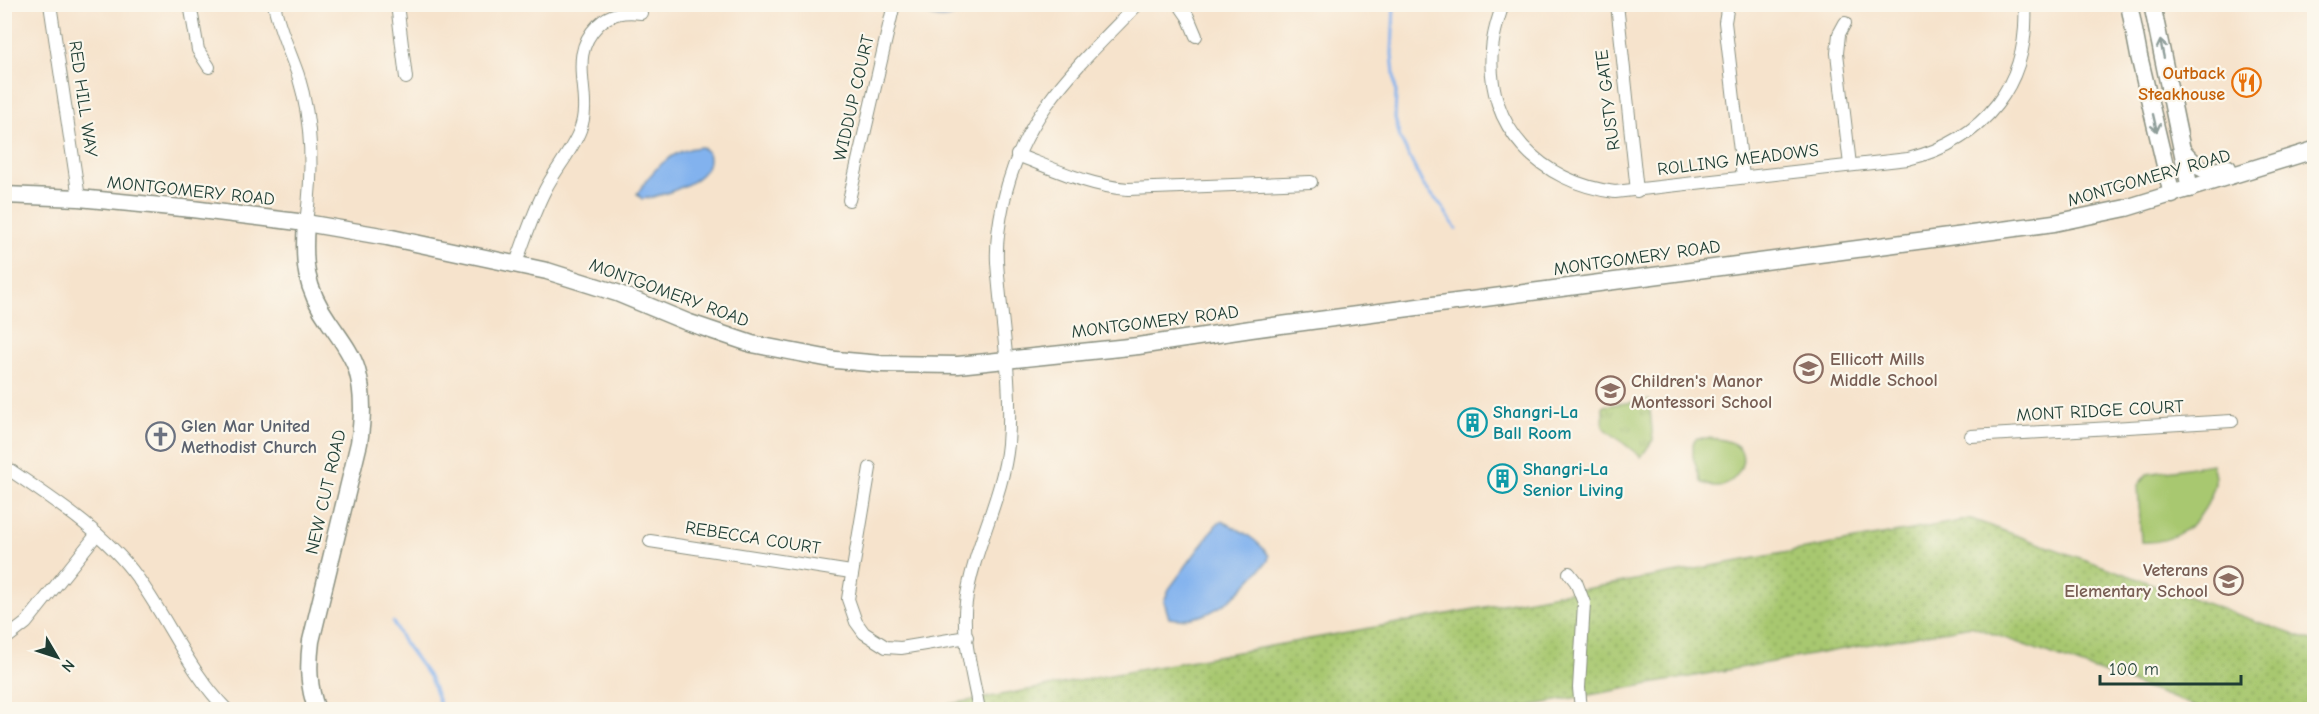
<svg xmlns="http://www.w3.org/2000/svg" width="2319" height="714" font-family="'Comic Neue',sans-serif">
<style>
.grass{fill:url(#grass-dots);stroke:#648252;stroke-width:1.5}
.park{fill:url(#park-tufts);stroke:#648252;stroke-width:1.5}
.pitch{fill:#a8c870;stroke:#648252;stroke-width:1.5}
.water{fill:#82b2ee;stroke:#507891;stroke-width:1.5}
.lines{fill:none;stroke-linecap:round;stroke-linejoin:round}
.stream{stroke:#82b2ee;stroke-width:3}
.street-casing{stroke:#8a9080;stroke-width:14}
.secondary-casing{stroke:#8a9080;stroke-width:19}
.street{stroke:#fff;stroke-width:12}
.secondary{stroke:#fff;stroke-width:16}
.oneway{stroke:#8f9e9a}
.labels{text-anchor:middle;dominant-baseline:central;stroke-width:4.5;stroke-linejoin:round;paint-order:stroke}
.food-label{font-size:18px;font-weight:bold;fill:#c56008;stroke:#fbf7ec;text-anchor:end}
.street-label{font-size:18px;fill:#1f3d34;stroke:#fbf7ec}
.education-label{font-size:18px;font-weight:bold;fill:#785e54;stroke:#fbf7ec;text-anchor:start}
.culture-label{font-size:18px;font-weight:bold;fill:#0d838f;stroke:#fbf7ec;text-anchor:start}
.worship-label{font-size:18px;font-weight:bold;fill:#5b616d;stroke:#fbf7ec;text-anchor:start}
</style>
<defs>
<pattern id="grass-dots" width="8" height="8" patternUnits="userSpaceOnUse" patternTransform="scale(1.5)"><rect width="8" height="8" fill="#a8c870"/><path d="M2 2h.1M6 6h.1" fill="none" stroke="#88a45d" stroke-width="1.8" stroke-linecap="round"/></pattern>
<pattern id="park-tufts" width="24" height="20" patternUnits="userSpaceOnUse" patternTransform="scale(1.5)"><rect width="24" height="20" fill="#a8c870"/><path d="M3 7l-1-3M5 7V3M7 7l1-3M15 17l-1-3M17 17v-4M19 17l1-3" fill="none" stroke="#88a45d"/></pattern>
</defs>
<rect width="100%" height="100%" fill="#fbf7ec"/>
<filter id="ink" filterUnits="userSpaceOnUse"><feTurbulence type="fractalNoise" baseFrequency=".0167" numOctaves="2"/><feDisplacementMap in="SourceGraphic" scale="12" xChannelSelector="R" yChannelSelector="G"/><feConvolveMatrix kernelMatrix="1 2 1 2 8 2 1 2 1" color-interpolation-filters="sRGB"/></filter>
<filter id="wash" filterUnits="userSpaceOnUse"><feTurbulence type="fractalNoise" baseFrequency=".008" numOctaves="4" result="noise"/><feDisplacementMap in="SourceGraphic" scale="24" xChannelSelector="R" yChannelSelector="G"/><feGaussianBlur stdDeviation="1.35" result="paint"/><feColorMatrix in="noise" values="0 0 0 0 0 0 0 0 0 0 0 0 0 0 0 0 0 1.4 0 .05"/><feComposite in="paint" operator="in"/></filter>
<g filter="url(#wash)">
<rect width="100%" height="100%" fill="#f6e3cc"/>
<!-- grass -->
<polygon class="grass" points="1971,519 2314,642 2314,710 2204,709 1971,626 1512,709 918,710"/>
<!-- park -->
<polygon class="park" points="1649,400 1653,440 1641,457 1603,427 1603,406"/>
<!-- pitch -->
<g class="pitch">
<path d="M1697,438C1710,438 1722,438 1734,444C1755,456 1734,489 1714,487C1710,486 1705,484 1701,482L1693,457V443Z"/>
<path d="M2212,464C2213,469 2216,477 2215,482C2215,486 2212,492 2211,496C2199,526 2173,544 2141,542L2138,485L2147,474Z"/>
</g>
<!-- water -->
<g class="water">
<path d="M919,4H960V5C957,25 927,19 917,7Z"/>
<path d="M701,147C706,150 709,152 709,158C710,183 660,196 642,199L637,194C652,170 671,149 701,147Z"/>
<path d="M1222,521C1240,530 1258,539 1269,556L1268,561C1239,591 1215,625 1169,618L1164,601L1169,589L1216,525Z"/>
</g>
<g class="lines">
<!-- stream -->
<g class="stream">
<polyline points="1394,4 1392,54 1396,93 1395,118 1400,138 1423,185 1441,205 1456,229"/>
<polyline points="393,622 403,641 430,678 442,710"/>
</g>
</g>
</g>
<g filter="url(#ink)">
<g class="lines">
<defs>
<g id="street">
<polyline points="50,4 79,198"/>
<polyline points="190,4 198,50 209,67"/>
<path d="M274,4C279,29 290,52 298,75C313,124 313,172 306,223"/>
<polyline points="397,4 406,78"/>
<polyline points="1179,4 1188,17 1196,36"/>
<path d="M1503,4C1498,19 1493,34 1492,50C1485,127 1541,183 1615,192L1908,159C1984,140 2030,84 2025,4"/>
<polyline points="1617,4 1637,191"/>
<polyline points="1728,4 1725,22 1743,177"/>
<polyline points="1845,23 1839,34 1837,53 1850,165"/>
<path d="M1017,155C1054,169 1089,186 1128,189L1311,182"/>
<polyline points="849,200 894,4"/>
<path d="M516,263C525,239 533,213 545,190C555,170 572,151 580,130C594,94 565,58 598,25C610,13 624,11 641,13"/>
<polyline points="1971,436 2232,421"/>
<path d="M4,466C49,497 105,532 137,577C169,621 188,670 227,710"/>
<polyline points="870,468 848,599 856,622 864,633 886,647 901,648 967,637"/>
<polyline points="650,541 851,572"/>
<polyline points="1569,573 1576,582 1584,603 1579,688 1581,710"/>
<polyline points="4,640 26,623 97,534"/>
<path d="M979,710C973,675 961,636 966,602C973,548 1003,498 1008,444C1013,384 1001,322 997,262C996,243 999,223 1003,204C1022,114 1077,67 1138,4"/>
</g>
<g id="secondary">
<polyline points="2129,4 2139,56 2172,195"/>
<polyline points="2152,4 2190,189"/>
<path d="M2183,151C2199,168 2203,175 2228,168"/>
<polyline points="4,195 79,198 192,209 306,223 387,237 547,271 617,293 687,322 752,344 836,360 881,364 958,365 1138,346 1251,329 2054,223 2126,208 2314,150"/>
<path d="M306,223C303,263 305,288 329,322C339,337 352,353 357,370C364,394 363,418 359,443L311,641C308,665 308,687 317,710"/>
</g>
</defs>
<!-- street casing -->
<use href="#street" class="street-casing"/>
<!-- secondary casing -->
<use href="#secondary" class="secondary-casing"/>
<!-- street -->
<use href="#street" class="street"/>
<!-- secondary -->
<use href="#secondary" class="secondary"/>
</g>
<!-- one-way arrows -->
<defs><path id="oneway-shaft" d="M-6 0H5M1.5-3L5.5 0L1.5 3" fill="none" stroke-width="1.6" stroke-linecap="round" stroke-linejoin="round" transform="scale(1.5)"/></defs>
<g class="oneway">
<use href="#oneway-shaft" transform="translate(2162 49) rotate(-102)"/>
<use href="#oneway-shaft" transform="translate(2155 123) rotate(77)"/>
</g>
</g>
<!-- icons -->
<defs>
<symbol id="restaurant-ring" viewBox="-11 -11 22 22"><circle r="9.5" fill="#fbf7ec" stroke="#e8710a" stroke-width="1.5"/><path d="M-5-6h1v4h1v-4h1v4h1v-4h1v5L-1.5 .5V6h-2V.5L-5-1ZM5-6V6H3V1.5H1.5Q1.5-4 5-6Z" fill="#e8710a"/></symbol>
<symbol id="school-ring" viewBox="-11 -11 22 22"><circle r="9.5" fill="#fbf7ec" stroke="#8d6e63" stroke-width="1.5"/><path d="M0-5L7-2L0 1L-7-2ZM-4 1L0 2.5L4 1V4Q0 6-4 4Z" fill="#8d6e63"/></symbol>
<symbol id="building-ring" viewBox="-11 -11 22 22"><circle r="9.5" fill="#fbf7ec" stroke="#0f9aa8" stroke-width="1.5"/><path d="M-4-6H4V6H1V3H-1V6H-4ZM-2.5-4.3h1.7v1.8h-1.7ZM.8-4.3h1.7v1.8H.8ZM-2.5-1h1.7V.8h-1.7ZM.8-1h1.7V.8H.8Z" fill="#0f9aa8"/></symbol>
<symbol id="church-ring" viewBox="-11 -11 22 22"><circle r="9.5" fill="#fbf7ec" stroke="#6b7280" stroke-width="1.5"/><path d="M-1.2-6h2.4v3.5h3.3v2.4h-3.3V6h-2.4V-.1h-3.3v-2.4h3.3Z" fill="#6b7280"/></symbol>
</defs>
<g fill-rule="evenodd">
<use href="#restaurant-ring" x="2230" y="66" width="33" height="33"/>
<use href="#school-ring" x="1792" y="352" width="33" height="33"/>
<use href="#school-ring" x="1594" y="374" width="33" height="33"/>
<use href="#building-ring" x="1456" y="406" width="33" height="33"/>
<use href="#church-ring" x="144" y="420" width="33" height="33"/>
<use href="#building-ring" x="1486" y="462" width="33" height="33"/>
<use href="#school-ring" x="2212" y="564" width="33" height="33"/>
</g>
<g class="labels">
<!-- food labels -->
<g class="food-label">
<text x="2225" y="73">Outback<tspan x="2225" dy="21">Steakhouse</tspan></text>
</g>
<!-- street labels -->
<g class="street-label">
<text transform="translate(854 98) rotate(-77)">WIDDUP COURT</text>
<text transform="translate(83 99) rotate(82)">RED HILL WAY</text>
<text transform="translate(1608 100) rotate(-97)">RUSTY GATE</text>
<text transform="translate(1738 160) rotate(-7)">ROLLING MEADOWS</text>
<text transform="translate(2149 178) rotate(-16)">MONTGOMERY ROAD</text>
<text transform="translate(191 191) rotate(6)">MONTGOMERY ROAD</text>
<text transform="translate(1637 258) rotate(-8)">MONTGOMERY ROAD</text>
<text transform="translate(669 293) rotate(20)">MONTGOMERY ROAD</text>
<text transform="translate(1155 322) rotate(-7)">MONTGOMERY ROAD</text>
<text transform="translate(2100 411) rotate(-3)">MONT RIDGE COURT</text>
<text transform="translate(326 492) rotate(-77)">NEW CUT ROAD</text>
<text transform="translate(753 538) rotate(9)">REBECCA COURT</text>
</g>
<!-- education labels -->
<g class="education-label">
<text x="1830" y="359">Ellicott Mills<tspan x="1830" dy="21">Middle School</tspan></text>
<text x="1631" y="381">Children's Manor<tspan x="1631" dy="21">Montessori School</tspan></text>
<text x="2208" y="570" text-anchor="end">Veterans<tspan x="2208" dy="21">Elementary School</tspan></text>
</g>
<!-- culture labels -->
<g class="culture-label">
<text x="1493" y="412">Shangri-La<tspan x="1493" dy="21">Ball Room</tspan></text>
<text x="1523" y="469">Shangri-La<tspan x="1523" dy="21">Senior Living</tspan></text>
</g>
<!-- worship labels -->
<g class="worship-label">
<text x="181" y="426">Glen Mar United<tspan x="181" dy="21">Methodist Church</tspan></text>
</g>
</g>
<!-- margin -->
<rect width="2319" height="714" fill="none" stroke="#fbf7ec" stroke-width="24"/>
<!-- north arrow -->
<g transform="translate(57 657) rotate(129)" stroke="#fbf7ec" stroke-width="4.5" paint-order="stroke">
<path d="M0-4.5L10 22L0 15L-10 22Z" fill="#1f3d34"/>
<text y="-9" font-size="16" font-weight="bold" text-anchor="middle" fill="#1f3d34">N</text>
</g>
<!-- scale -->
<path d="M2100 675v9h141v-9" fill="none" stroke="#1f3d34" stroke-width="3"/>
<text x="2109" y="675" font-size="18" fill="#1f3d34" stroke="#fbf7ec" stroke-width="4.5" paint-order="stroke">100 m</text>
</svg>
